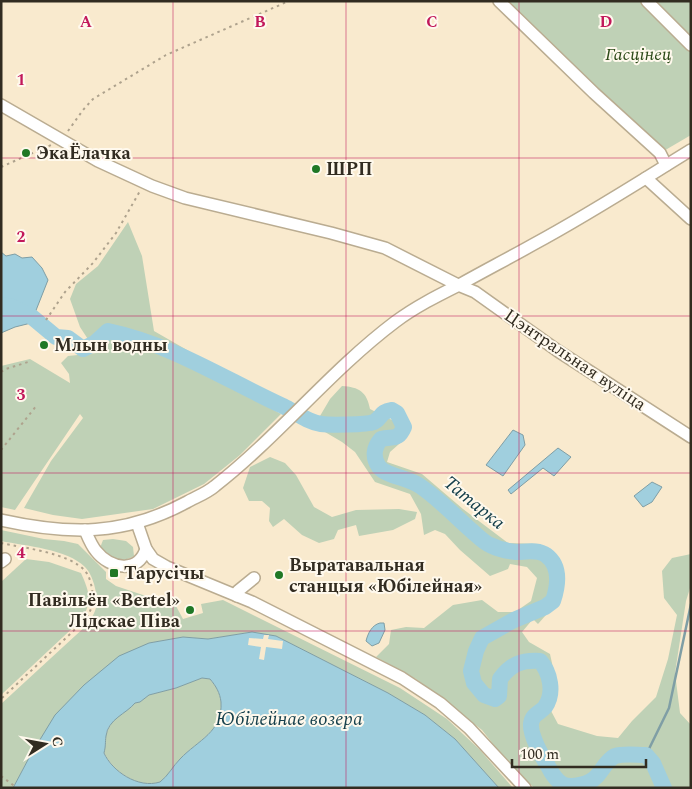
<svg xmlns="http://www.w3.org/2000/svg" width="692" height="789" font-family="Spectral,serif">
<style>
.green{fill:#bfd1b6}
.water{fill:#a0cfde;stroke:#7f9ea5;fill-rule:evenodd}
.pier{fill:#f9eace}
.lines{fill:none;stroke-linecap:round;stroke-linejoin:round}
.stream{stroke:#7f9ea5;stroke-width:2.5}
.river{stroke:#a0cfde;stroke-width:16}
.minor-casing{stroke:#baac91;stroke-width:14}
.path{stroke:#aea28d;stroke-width:2;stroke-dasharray:2.5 4;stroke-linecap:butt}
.minor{stroke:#fff;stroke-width:11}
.grid{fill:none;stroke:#c2185b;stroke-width:1;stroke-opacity:0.55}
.poi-dot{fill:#207826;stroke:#fff9ed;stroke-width:2}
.labels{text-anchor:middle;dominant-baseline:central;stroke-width:4;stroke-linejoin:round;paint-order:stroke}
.park-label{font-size:18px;font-style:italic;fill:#2c4a18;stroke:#fff9ed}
.poi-label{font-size:18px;font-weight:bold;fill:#322c21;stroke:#fff9ed;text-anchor:start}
.street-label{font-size:18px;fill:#322c21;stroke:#fff9ed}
.water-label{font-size:19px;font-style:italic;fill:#16404c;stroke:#fff9ed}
.grid-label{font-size:16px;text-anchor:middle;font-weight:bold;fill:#c2185b;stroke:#fff9ed;stroke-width:4;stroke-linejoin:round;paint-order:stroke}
</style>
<rect width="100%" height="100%" fill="#f9eace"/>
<!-- green -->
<g class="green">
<polygon points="504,1 691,1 691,135 662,152"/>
<polygon points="128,222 142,256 154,331 227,373 215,378 281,414 240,455 204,484 153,509 82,519 53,515 24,508 51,461 83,418 80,414 15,510 1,507 1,366 30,359 70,383 69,374 61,363 68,356 97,353 80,327 70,299 76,284 98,266"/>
<path d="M342,386C359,387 367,392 370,409L392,420L407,437L390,452L387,462L422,474L463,509L508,543L540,544L559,562L563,590L561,598L538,624L533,619L522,632L529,642L550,654L557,686L550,709L558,724L597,736L618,738L632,721L656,697L668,659L677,615L664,598L662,571L672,558L691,554V585L686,601L675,673L680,713L691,725V788H534L497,749L482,730L416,679L376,657L389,644L391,630L406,627L424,628L453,605L482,600L498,612H515L531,601L537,578L527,567L510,564L508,569L490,576L460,550L445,534L435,530L424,535L421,514L410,494L375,482L355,452L342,442L325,432L320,416L330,399Z"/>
<polygon points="270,457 285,463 296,475 314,507 332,517 356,510 399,509 417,512 415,519 393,530 359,536 356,525 338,530 334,539 319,543 302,535 284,519 273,527 269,521 270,508 262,501 249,501 243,488 250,467"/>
<path d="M1,530L44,539L64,541L78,544L106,572V579L116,586L176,606L183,619L203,613L201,604L223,600L400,688L447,719L480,750L513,788H499L455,739L425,715L388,693L276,636L252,632L208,639L183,637L149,643L30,756L13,788H1V704L88,624C98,607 99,604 94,584C92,578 90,572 85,567C67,549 26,546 1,541Z"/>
<path d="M113,539L126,541L133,547L134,556C119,564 109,561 100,548L103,540Z"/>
<path d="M26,559L49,562L81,573C90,593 93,604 79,622L1,695V582Z"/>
<path d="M202,678L210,679C216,686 220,693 221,702C223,732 198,740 180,759C173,766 168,776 160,782C138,789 112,771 104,752C106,745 105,742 106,736C107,729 116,715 122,712C128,709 130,708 135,703L140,702L149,695L176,688Z"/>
</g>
<!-- water -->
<g class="water">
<polygon points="1,252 6,256 15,254 22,258 32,257 42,268 48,280 31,323 15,327 1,333"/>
<polygon points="513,430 523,435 525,445 503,476 486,465"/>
<polygon points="558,448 571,457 554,476 543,468 511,494 508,490"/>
<polygon points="652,482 662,487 652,502 643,507 634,496"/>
<path d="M380,623H384L385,630L379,643L372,646L366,641C368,633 372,625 380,623Z"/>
<path d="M252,632L276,636L388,693L425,715L455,739L499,788H13L30,756L55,715L84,685L119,656L149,643L183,637L208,639ZM202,678L210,679C216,686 220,693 221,702C223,732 198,740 180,759C173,766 168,776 160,782C138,789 112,771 104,753C106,745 105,743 106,736C108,719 126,714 135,703L140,702L149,695L176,688Z"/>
</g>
<!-- pier -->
<polygon class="pier" points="264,635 269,635 268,639 283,641 282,649 266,647 264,660 259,659 261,647 248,645 249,638 263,639"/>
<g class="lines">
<!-- stream -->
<polyline class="stream" points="646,755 669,708 691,604"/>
<!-- river -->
<path class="river" d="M1,305L13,307L32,317L56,337L68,338L83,349L95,343L108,331C171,344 226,380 283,406C295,412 307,422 321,424C329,425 366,425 374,422C383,417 379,412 392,410L397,413L404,427C398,441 393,436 381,439C374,447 372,457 379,467C386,476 409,478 420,486C439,499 455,516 472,531C478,536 483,542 490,545C498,549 507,551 516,552C525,552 538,549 546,555C561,566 558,586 553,601L545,607L514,620L482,638L476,651L471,671L474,683L484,695L495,699L499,696L500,679C511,664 521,660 540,661C550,672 555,693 545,707C540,713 532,714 531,724C530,735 542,757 548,766C551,772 556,780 562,784C571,789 590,784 597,776C603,769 607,760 615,756C624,753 636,755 646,755L653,763L664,788"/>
<defs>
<g id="minor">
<polyline points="499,1 594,93 660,153 666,165"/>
<polyline points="647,1 691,45"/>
<polyline points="1,105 98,161 152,186 185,198 331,233 385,248 458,285 475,292 558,351 691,437"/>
<polyline points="646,178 691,219"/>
<path d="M1,520C69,535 124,536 187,502C196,497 207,493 215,486C279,436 330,371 395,322C415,307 437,296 459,285C484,271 509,258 534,244C588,215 639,182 691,150"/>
<polyline points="137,523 146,549 153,559 167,567 252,602 402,678 440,703 469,728 525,788"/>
<path d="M85,530C88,537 91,545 96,551C110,569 138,574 146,549"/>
<polyline points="1,562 5,559"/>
<polyline points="237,596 238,591 254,578"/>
</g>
</defs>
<!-- minor casing -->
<use href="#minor" class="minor-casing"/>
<!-- path -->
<g class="path">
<polyline points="68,131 83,110 93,99 166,55 289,1"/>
<polyline points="1,167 51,145"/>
<polyline points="46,320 65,292 93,263 116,233 140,191"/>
<polyline points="1,372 6,369 28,362"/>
<polyline points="1,450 37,405"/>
<path d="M1,543C24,548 70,553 85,571C89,575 91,583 92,589C94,603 92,610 84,621L1,699"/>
<polyline points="1,776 17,788"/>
</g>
<!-- minor -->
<use href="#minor" class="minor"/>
</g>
<!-- grid -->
<path class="grid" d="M173,1V788M346,1V788M519,1V788M1,158H691M1,316H691M1,473H691M1,631H691"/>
<!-- markers -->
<g class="poi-dot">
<circle cx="26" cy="153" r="5"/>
<circle cx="316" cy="169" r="5"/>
<circle cx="44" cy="345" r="5"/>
<rect x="109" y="568" width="10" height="10" rx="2.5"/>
<circle cx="279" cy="575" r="5"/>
<circle cx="190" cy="610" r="5"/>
</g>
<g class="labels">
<!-- park labels -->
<g class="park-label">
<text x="638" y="54">Гасцінец</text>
</g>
<!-- poi labels -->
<g class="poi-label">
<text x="36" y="153">ЭкаЁлачка</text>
<text x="326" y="169">ШРП</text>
<text x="54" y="345">Млын водны</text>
<text x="289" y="565">Выратавальная<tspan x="289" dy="21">станцыя «Юбілейная»</tspan></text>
<text x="124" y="573">Тарусічы</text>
<text x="180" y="600" text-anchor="end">Павільён «Bertel»<tspan x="180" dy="21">Лідскае Піва</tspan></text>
</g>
<!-- street labels -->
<g class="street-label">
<text transform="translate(575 360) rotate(34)">Цэнтральная вуліца</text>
</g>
<!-- water labels -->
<g class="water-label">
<text transform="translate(474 503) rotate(39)">Татарка</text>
<text x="289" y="719">Юбілейнае возера</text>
</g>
</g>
<g class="grid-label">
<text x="86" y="27">A</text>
<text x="260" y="27">B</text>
<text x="432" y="27">C</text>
<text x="606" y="27">D</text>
<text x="21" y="85">1</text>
<text x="21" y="242">2</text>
<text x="21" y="400">3</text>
<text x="21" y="558">4</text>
</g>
<!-- border -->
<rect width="692" height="789" fill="none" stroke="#322c21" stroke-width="5"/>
<!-- north arrow -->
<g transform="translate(45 744) rotate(79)" stroke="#fff9ed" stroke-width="4" paint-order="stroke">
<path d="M0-4L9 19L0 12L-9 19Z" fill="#322c21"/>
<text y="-8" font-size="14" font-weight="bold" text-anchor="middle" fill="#322c21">С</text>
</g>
<!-- scale -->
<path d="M512 759v8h134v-8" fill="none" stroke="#322c21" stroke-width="2.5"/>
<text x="520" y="759" font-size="15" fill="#322c21" stroke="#fff9ed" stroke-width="4" paint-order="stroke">100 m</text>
</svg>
